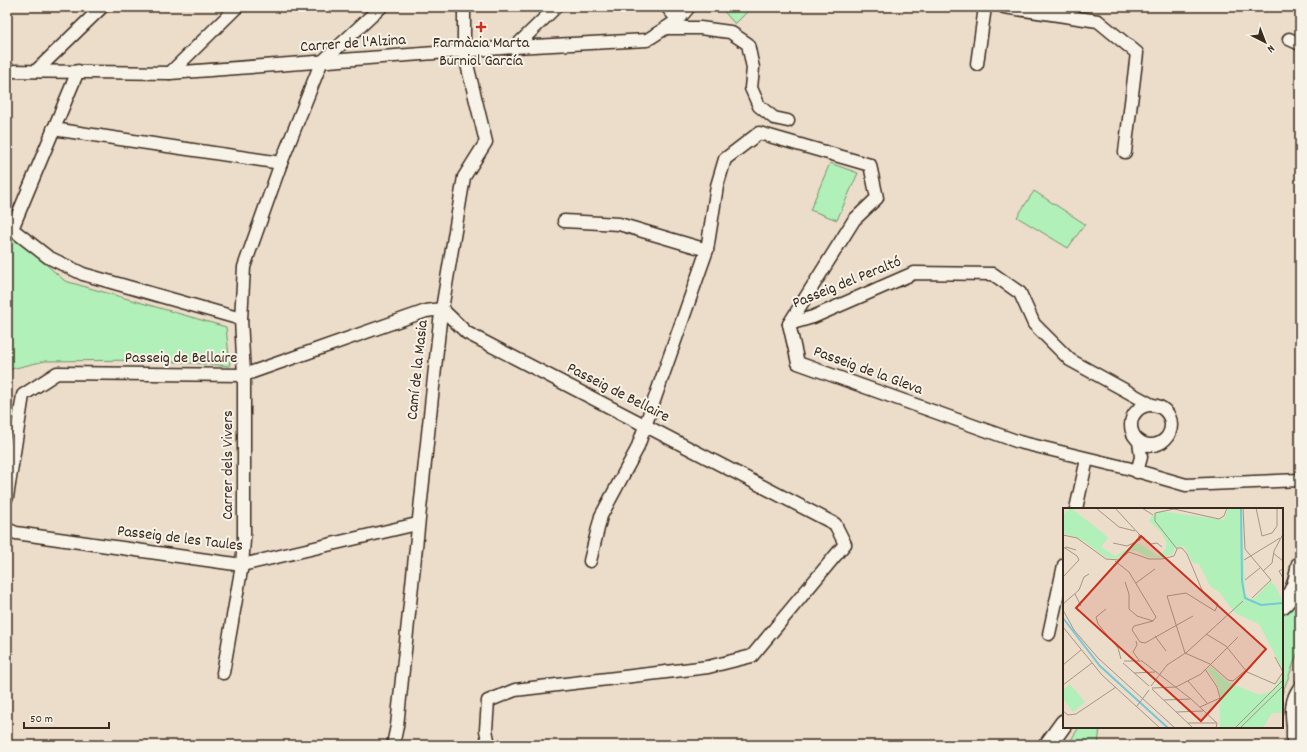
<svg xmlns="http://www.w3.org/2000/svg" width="1307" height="752" font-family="Dekko,sans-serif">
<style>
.green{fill:#b1f0b8;stroke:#768d6b}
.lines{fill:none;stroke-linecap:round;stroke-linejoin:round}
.street-casing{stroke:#3b2a1e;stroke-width:15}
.secondary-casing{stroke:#3b2a1e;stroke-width:20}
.street{stroke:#f7f3e8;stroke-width:12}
.secondary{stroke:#f7f3e8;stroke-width:17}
.poi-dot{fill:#c8321e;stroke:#f7f3e8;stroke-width:1.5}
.labels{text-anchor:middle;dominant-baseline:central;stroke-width:4;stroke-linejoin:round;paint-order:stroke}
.poi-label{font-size:16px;fill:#3b2a1e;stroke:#f7f3e8}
.street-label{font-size:16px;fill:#3b2a1e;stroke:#f7f3e8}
.inset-river{fill:none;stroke:#78c6d6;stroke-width:2}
.inset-road{fill:none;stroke:#a59585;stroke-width:1}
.view{fill:#c8321e;fill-opacity:0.15;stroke:#c8321e;stroke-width:2}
.inset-edge{fill:none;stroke:#3b2a1e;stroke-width:2}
</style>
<rect width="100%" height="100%" fill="#ecddca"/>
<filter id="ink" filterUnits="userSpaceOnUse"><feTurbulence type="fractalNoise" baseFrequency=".025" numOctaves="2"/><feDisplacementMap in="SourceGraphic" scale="8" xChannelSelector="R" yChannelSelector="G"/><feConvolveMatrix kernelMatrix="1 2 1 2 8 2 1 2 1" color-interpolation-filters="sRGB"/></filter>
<g filter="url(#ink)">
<!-- green -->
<g class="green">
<polygon points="720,7 752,7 735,24"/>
<polygon points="830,163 858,173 837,220 810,210"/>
<polygon points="1034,191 1085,224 1068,248 1017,217"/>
<polygon points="7,230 65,281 226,327 230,366 150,360 45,361 7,370"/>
<polygon points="1300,600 1300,647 1282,694 1282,615"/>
<polygon points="1079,727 1100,727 1098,745 1068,745"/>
</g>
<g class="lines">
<defs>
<g id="street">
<polyline points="667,7 678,20"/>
<polyline points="1004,7 1098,21 1137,53 1125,152"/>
<polyline points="666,28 700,28 730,32 748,44 753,68 751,88 759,106 774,118 788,121"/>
<polyline points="1289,39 1300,44"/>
<polyline points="515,47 556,7"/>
<polyline points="977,64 985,7"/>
<polyline points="7,71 170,73 515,47 647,40 678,20 689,7"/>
<polyline points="36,71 102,7"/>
<polyline points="78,71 12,229 48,257 83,274 241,319"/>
<polyline points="170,73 237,7"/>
<polyline points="53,129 281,163"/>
<polyline points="564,221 619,224 707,250"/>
<polyline points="789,324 813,317 914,273 993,274 1020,293 1034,324 1070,360 1152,405"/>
<circle cx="1151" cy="425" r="20"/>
<polyline points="1137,472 1141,457 1139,441"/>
<polyline points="7,497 23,395 57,373 244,375 426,311 442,309 467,333 835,524 845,544 752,656 708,667 515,690 488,701 486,730 489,745"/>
<polyline points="1076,509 1087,459"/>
<polyline points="7,529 16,533 242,565 417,524"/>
<polyline points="590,561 601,516 637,449 707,250 717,186 725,159 759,133 870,165 877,198 854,220 789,324 798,363 1019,442 1127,468 1186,485 1300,480"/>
<polyline points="1049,634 1064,565"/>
<polyline points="223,673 242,565 244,540 244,375 241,319 244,267 281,163 321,63 381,7"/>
<path d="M1293,725C1291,711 1291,699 1300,687"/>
<polyline points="393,745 397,726 440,321 464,177 486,142 464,52 464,7"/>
<polyline points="1293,745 1293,725 1300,728"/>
</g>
<g id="secondary">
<path d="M1282,605C1294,595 1298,580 1300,565"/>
<polyline points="1048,745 1064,723"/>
</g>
</defs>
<!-- street casing -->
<use href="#street" class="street-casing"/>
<!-- secondary casing -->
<use href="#secondary" class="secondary-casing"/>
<!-- street -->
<use href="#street" class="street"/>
<!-- secondary -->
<use href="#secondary" class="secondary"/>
</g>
</g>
<!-- markers -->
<path class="poi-dot" d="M479 21h4v4h4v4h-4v4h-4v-4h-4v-4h4z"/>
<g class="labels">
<!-- poi labels -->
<g class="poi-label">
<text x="481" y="43">Farmàcia Marta<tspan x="481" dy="18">Burniol García</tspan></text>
</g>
<!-- street labels -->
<g class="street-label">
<text transform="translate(353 44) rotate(-4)">Carrer de l'Alzina</text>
<text transform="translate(847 283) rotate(-22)">Passeig del Peraltó</text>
<text x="181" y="358">Passeig de Bellaire</text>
<text transform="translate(418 370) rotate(-84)">Camí de la Masia</text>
<text transform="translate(868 371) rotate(20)">Passeig de la Gleva</text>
<text transform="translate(618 393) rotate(27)">Passeig de Bellaire</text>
<text transform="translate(228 465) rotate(-90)">Carrer dels Vivers</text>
<text transform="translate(180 539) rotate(7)">Passeig de les Taules</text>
</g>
</g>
<!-- overview -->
<g transform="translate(1063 508)">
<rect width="220" height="220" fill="#ecddca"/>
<path d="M8,0L40,25L45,30L38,39L52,48L75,35L95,48L103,41V33L97,23L86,13L89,8L97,3L161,12L165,0H179L182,85L186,91H191L208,73L214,81L220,94V162L196,116L172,105L157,85L147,78L136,56L130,55L121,38L111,40L110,46L96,50L85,49L73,43H64L54,51L42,49L21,33L0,25V7ZM147,158L165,174L196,187L209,183L220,168V205H209L200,220H157L156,180L145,162ZM7,176L22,194L10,204L0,191V182Z" fill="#b1f0b8"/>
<path class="inset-river" d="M178,0L179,73L182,90L198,97L220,95M0,110L37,158L105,220"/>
<path class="inset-road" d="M33,0L56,19L72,23M52,0L76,26M79,0L90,7M180,0L182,41L208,72L189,90M193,0L199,28L209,25L214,18V0M196,0H209M76,26L79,29L77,32L76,29ZM0,27L14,30L43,51L56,52L66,44L86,51H99L111,48L114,41L92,13V5L111,1L156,11L161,8L164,0M79,29L88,36L94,35L99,39M50,35L64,38L77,32M114,40H119L124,46L139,82L155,96L152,103L123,85L104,88L122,145L147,156L165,172L170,173L183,162M0,41L3,39L13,42M210,45L220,53M181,52L217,30M52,53L66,64L93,109L90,113L71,118L69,122L77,134L82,135L130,108M220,61L216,63L220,70M200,63L209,55L211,43L220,26M0,69L16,52L14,48L2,40M182,72L197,60M62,74L66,86V101L74,108L90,113M73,75L92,61M12,86L18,98M0,96L16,82L21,69L26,66M43,101L33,109L35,116L55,140L58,151M0,102L11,122L35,150L112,220M0,119L39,167L97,220M143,126L163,138L184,164L212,176L220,164L212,149M92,128L103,143M73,133L74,137L70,144L76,152M61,153H79L128,191L154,215L153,220M60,155L86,178M0,157L18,142M71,165L92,164M125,173L144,195M0,177L29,155M88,178L104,157L124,144L180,93M89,180L113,179L138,166L175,129M89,181L130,220M101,192L127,191M74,198L86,182M137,199L157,190L154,179L142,161M0,203L5,207L13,206L53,179M113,204L140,203M125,215H153M172,220L220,172M177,220L220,178"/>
<path class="view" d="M78,28L203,141L138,213L13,100Z"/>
<rect width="220" height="220" class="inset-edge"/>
</g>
<!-- margin -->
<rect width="1307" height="752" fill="none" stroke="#f7f3e8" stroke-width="24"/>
<rect x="12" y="12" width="1283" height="728" fill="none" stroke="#3b2a1e" stroke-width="1.5" filter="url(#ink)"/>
<!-- north arrow -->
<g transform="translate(1265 42) rotate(138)" stroke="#f7f3e8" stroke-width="3" paint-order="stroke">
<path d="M0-3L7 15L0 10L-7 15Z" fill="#3b2a1e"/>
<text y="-6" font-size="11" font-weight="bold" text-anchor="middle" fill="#3b2a1e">N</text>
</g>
<!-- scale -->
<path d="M24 722v6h85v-6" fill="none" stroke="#3b2a1e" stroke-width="2"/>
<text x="30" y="722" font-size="12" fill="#3b2a1e" stroke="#f7f3e8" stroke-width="3" paint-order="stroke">50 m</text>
</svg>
